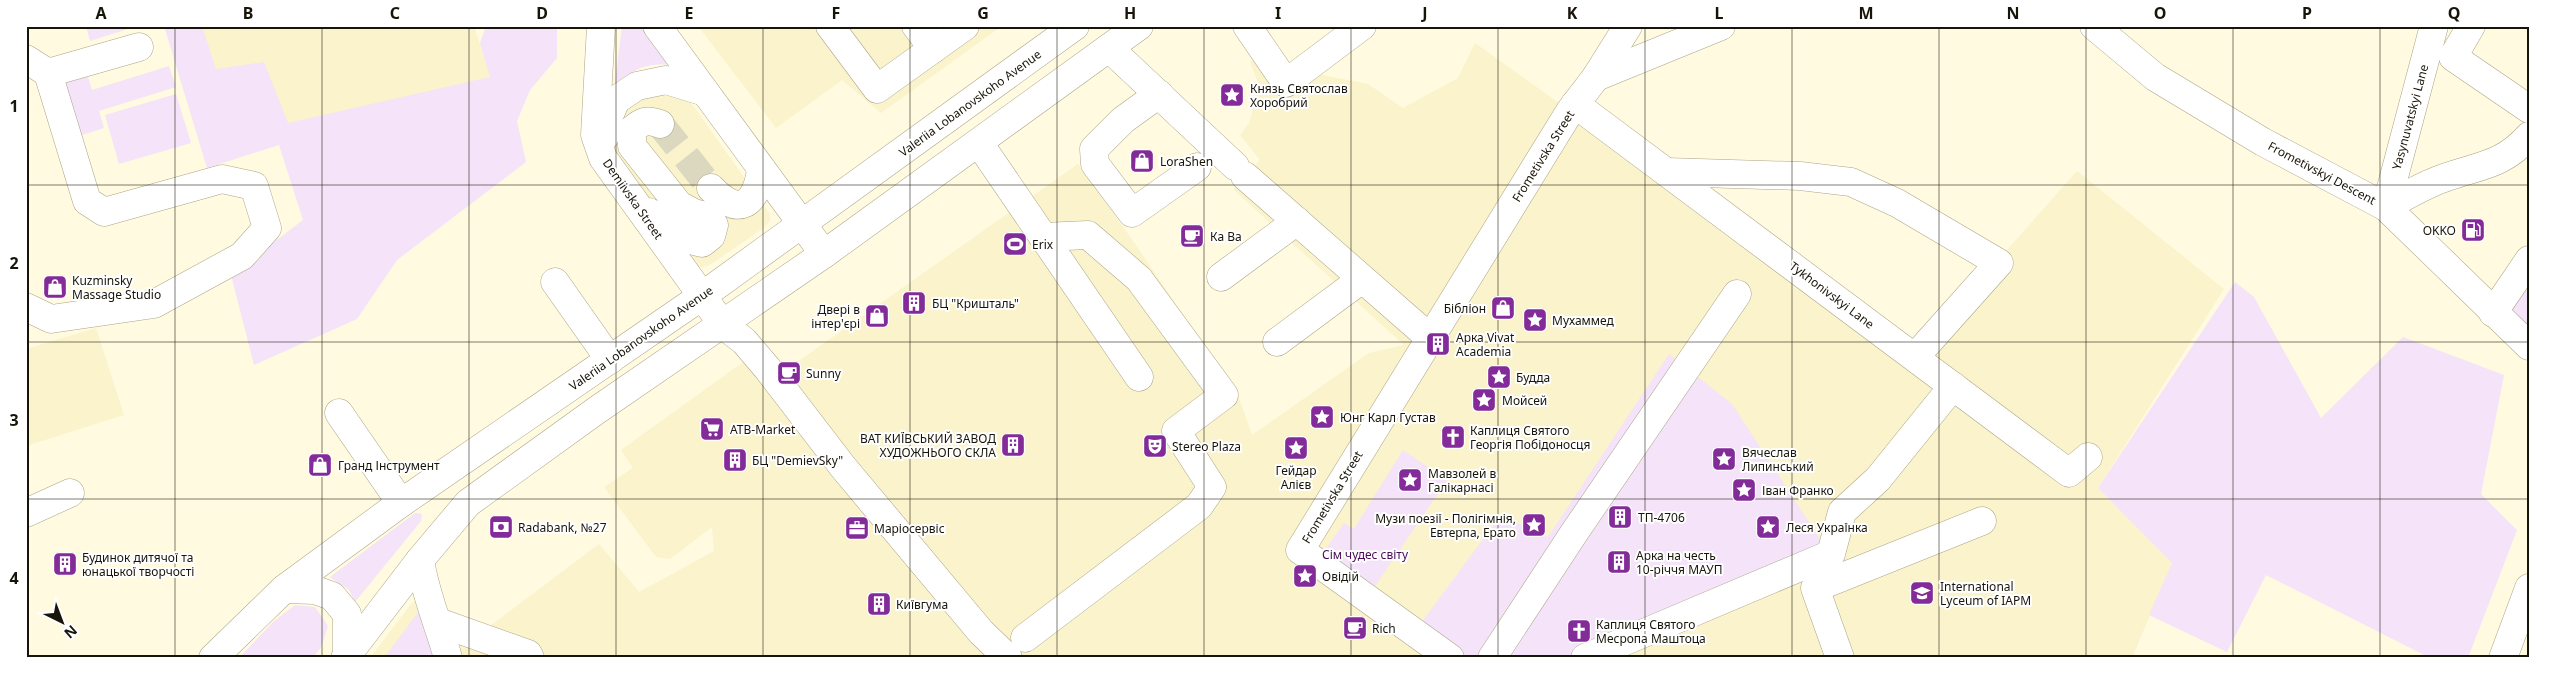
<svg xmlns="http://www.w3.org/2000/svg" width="2555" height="684" font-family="'Noto Sans',sans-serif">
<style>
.built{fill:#faf3cb}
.green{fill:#f4e3f9}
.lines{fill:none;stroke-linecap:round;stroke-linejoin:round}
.minor-tunnel{stroke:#dcd8c0;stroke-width:28;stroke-dasharray:28 14;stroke-linecap:butt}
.minor-casing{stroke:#aba587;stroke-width:29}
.major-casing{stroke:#aba587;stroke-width:29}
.minor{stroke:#fff;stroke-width:28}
.major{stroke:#fff;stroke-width:28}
.grid{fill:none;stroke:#171409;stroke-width:1;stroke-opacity:0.55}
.labels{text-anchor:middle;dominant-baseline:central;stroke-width:4;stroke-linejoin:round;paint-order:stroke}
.poi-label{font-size:12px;fill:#171409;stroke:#fff;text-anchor:start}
.street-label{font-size:12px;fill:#171409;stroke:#fff}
.park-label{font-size:12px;fill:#4b0959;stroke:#fff}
.neatline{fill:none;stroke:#171409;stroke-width:2}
.grid-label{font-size:16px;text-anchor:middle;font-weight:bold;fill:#171409}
</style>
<rect width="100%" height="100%" fill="#fffae0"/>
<!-- built -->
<g class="built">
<polygon points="167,26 474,26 491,77 214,156"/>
<polygon points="698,26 1002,26 881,113 842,80 776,128"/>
<polygon points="1475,43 1570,111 1906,364 2077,171 2224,289 2098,488 2172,563 2132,658 370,658 411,604 419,597 486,629 599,544 639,592 714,551 712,527 670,559 656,557 604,487 633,468 621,450 746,360 786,370 1078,164 1138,248 1239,398 1252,435 1369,353 1404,345 1233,189 1260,160 1240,135 1249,123 1257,96 1257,80 1250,62 1260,54 1312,73 1368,84 1403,108 1458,78"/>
<polygon points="664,93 679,97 692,104 770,214 770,220 765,227 711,264 704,267 696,267 616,155 612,140 622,113 632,102 648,95"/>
<polygon points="96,328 124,415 26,446 26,342 29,348"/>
</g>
<!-- green -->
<g class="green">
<polygon points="86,26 133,26 134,27 90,41"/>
<polygon points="164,26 202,26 216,69 264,62 288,123 490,77 480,43 486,26 557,26 557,58 530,90 517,121 526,162 397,260 357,319 254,365 231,275 303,220 279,145 207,168"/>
<path d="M622,26H644L673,65C645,63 638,68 615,83Z"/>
<polygon points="169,66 176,87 99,111 104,128 79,136 61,78 86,70 92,90"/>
<polygon points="176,94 191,143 119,164 105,115"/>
<polygon points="2235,282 2254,297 2321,418 2403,337 2504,375 2481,494 2517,530 2468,658 2430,658 2266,575 2227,652 2149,615 2172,563 2098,488"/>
<polygon points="2521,288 2529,292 2529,326 2503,308"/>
<polygon points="1669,354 1732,404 1825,547 1567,658 1469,658 1421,623 1501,515 1548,537"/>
<polygon points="1403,450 1447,480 1371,592 1320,557 1344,523 1354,529"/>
<polygon points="415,513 422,514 421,521 355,602 349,590 330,577"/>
<polygon points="295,605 315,607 328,626 321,647 313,658 239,658 273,622"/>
<polygon points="423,606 435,658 384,658"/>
</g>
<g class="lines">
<!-- minor-tunnel -->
<polyline class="minor-tunnel" points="660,124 711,188"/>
<defs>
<g id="minor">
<polyline points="601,26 595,135 603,158 723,325 744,341 767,368 843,467 981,632 1008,658"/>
<polyline points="657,26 824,254"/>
<polyline points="830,26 877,89 965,26"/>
<polyline points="916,26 933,49"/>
<polyline points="1247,26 1286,83 1362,26"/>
<polyline points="2094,26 2155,77 2263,142 2386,207 2529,346"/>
<polyline points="2471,26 2453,57 2529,109"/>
<polyline points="1109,48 1235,166"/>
<polyline points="26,59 48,73 139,47"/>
<polyline points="1596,77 1721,26"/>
<polyline points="1159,94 1123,120 1094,149 1095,164 1132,213 1197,167"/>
<polyline points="1575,104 2069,473 2088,457"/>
<polyline points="605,136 606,123 616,100 637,86 666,80 705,92"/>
<polyline points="979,143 1139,377"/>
<polyline points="1667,172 1800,176 1851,182 1897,203 1999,263 1915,357"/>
<polyline points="1245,176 1430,338"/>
<path d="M711,188C739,218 756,205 761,170"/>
<polyline points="2386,207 2434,26"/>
<path d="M2386,207C2405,196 2424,185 2444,178C2480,165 2502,166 2529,136"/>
<path d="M649,212L690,240L702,243L711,236L714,225L709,217L694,213L679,205L632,146V130C642,121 647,119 660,124"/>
<polyline points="1221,277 1297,221"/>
<polyline points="555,282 610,360"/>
<polyline points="26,307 51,319 154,304 242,256 267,228 254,186 222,179 104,212 87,201 48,73"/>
<polyline points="2493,313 2529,260"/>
<polyline points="1277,342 1362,279"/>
<polyline points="339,413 401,503"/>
<polyline points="26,513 70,493"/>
<path d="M420,560C425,594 439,625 448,658"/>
<polyline points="438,622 528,654 530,658"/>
<polyline points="1025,638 1199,506 1212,487 1176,431 1224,395 1139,279 1088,235 1043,237"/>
<polyline points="1450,658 1300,550 1570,111 1596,77 1628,26"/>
<polyline points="1492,658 1574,533 1737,294"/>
<polyline points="1585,658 1831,554 1842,512 1878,479 1953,386"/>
<polyline points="1840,658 1815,588 1982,521"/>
</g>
<g id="major">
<polyline points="284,589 315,590 332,596 347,614 347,656"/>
<polyline points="213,658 284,589 401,503 702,296 1075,26"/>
<polyline points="345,658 420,560 468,503 597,410 824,254 1139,26"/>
<polyline points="2503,658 2529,588"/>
</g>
</defs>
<!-- minor casing -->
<use href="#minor" class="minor-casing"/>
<!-- major casing -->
<use href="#major" class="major-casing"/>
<!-- minor -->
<use href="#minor" class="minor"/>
<!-- major -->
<use href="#major" class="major"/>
</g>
<!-- grid -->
<path class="grid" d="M175,26V658M322,26V658M469,26V658M616,26V658M763,26V658M910,26V658M1057,26V658M1204,26V658M1351,26V658M1498,26V658M1645,26V658M1792,26V658M1939,26V658M2086,26V658M2233,26V658M2380,26V658M26,185H2529M26,342H2529M26,499H2529"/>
<!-- icons -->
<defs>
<symbol id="sight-square" viewBox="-11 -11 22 22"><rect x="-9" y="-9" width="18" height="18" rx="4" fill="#832b98" stroke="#fff"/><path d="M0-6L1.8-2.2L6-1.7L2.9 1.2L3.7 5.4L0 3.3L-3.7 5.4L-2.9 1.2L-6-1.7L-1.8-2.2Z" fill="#fff"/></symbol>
<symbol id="shop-square" viewBox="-11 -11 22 22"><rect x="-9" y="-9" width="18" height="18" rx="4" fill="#832b98" stroke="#fff"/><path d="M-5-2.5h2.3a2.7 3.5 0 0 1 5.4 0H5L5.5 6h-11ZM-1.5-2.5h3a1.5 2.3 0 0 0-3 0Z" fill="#fff"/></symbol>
<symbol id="fuel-square" viewBox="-11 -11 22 22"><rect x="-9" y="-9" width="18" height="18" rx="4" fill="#832b98" stroke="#fff"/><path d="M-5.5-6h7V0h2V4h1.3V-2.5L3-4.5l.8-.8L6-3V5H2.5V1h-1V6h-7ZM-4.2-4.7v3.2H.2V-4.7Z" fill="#fff"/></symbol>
<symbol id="cafe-square" viewBox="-11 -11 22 22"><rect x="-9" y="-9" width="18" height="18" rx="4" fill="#832b98" stroke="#fff"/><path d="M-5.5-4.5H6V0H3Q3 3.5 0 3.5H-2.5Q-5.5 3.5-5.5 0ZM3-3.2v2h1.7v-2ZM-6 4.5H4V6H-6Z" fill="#fff"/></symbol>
<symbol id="stadium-square" viewBox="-11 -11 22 22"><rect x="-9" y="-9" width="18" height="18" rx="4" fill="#832b98" stroke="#fff"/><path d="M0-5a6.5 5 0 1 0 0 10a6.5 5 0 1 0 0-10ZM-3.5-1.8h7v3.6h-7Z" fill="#fff"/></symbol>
<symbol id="building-square" viewBox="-11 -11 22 22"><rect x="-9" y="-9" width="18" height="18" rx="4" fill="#832b98" stroke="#fff"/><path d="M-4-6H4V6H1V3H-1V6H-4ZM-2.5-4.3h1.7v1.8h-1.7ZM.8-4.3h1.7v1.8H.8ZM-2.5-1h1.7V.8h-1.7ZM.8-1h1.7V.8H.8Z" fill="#fff"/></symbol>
<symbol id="supermarket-square" viewBox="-11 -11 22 22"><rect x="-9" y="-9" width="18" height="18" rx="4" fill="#832b98" stroke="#fff"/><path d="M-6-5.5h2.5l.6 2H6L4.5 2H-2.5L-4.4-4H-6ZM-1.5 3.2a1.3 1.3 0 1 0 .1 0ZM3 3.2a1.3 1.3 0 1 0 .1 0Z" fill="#fff"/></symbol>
<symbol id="church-square" viewBox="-11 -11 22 22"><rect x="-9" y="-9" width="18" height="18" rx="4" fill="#832b98" stroke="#fff"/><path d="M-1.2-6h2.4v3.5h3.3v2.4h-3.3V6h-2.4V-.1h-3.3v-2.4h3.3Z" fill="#fff"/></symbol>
<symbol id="theatre-square" viewBox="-11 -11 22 22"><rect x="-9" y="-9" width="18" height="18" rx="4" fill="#832b98" stroke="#fff"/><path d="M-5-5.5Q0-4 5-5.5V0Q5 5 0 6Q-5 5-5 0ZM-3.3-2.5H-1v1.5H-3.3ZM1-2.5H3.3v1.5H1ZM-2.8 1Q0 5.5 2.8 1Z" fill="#fff"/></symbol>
<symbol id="bank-square" viewBox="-11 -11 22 22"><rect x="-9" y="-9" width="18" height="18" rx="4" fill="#832b98" stroke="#fff"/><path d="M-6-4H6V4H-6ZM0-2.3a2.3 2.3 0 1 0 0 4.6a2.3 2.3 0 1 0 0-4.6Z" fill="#fff"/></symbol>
<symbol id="office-square" viewBox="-11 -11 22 22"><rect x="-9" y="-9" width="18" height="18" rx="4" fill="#832b98" stroke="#fff"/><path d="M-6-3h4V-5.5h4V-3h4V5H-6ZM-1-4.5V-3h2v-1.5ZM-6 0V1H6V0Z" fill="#fff"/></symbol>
<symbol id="school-square" viewBox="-11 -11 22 22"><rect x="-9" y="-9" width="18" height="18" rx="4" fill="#832b98" stroke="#fff"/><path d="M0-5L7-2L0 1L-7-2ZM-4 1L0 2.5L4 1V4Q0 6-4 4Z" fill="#fff"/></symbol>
</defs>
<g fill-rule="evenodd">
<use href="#sight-square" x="1218" y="81" width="28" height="28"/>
<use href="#shop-square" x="1128" y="147" width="28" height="28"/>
<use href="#fuel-square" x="2459" y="216" width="28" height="28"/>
<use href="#cafe-square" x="1178" y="222" width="28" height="28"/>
<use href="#stadium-square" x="1001" y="230" width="28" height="28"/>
<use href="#shop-square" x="41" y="273" width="28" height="28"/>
<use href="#building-square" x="900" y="289" width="28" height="28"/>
<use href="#shop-square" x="1489" y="294" width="28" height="28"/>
<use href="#shop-square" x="863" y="302" width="28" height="28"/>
<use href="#sight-square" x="1521" y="306" width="28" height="28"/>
<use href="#building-square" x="1424" y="330" width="28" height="28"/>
<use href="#cafe-square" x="775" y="359" width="28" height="28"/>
<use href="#sight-square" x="1485" y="363" width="28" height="28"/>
<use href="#sight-square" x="1470" y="386" width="28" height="28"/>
<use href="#sight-square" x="1308" y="403" width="28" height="28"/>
<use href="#supermarket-square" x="698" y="415" width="28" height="28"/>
<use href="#church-square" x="1439" y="423" width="28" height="28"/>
<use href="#building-square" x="999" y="431" width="28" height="28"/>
<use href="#theatre-square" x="1141" y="432" width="28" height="28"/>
<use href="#sight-square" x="1282" y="434" width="28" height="28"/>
<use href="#sight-square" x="1710" y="445" width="28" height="28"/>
<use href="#building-square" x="721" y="446" width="28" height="28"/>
<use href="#shop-square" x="306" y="451" width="28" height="28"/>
<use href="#sight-square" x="1396" y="466" width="28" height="28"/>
<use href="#sight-square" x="1730" y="476" width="28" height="28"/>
<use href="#building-square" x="1606" y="503" width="28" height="28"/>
<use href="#sight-square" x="1520" y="511" width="28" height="28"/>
<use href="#bank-square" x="487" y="513" width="28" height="28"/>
<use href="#sight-square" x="1754" y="513" width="28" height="28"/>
<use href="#office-square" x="843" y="514" width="28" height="28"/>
<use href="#building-square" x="1605" y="548" width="28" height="28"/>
<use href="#building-square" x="51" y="550" width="28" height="28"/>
<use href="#sight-square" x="1291" y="562" width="28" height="28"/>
<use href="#school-square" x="1908" y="579" width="28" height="28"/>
<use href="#building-square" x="865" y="590" width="28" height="28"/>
<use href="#cafe-square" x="1341" y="614" width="28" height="28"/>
<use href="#church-square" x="1565" y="617" width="28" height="28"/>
</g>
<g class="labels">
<!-- poi labels -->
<g class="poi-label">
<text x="1250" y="88">Князь Святослав<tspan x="1250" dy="14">Хоробрий</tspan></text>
<text x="1160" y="161">LoraShen</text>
<text x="2456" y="230" text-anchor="end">OKKO</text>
<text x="1210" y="236">Ка Ва</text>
<text x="1032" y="244">Erix</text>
<text x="72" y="280">Kuzminsky<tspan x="72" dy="14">Massage Studio</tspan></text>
<text x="932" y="303">БЦ "Кришталь"</text>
<text x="1486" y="308" text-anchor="end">Бібліон</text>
<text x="860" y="309" text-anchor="end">Двері в<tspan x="860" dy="14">інтер'єрі</tspan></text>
<text x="1552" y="320">Мухаммед</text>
<text x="1456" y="337">Арка Vivat<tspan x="1456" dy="14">Academia</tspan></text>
<text x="806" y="373">Sunny</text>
<text x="1516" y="377">Будда</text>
<text x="1502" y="400">Мойсей</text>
<text x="1340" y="417">Юнг Карл Густав</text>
<text x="730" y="429">ATB-Market</text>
<text x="1470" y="430">Каплиця Святого<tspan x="1470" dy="14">Георгія Побідоносця</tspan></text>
<text x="996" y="438" text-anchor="end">ВАТ КИЇВСЬКИЙ ЗАВОД<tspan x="996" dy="14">ХУДОЖНЬОГО СКЛА</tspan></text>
<text x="1172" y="446">Stereo Plaza</text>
<text x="1742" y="452">Вячеслав<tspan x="1742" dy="14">Липинський</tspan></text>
<text x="752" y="460">БЦ "DemievSky"</text>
<text x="338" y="465">Гранд Інструмент</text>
<text x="1296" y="470" text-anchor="middle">Гейдар<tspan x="1296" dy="14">Алієв</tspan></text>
<text x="1428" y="473">Мавзолей в<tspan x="1428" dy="14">Галікарнасі</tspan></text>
<text x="1762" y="490">Іван Франко</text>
<text x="1638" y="517">ТП-4706</text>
<text x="1516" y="518" text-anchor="end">Музи поезії - Полігімнія,<tspan x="1516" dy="14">Евтерпа, Ерато</tspan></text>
<text x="518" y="527">Radabank, №27</text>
<text x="1786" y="527">Леся Українка</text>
<text x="874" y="528">Маріосервіс</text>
<text x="1636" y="555">Арка на честь<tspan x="1636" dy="14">10-річчя МАУП</tspan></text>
<text x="82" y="557">Будинок дитячої та<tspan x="82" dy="14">юнацької творчості</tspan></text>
<text x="1322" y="576">Овідій</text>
<text x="1940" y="586">International<tspan x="1940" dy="14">Lyceum of IAPM</tspan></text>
<text x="896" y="604">Київгума</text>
<text x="1596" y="624">Каплиця Святого<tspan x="1596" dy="14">Месропа Маштоца</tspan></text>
<text x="1372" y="628">Rich</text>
</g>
<!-- street labels -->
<g class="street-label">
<text transform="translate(970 103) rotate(-36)">Valeriia Lobanovskoho Avenue</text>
<text transform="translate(2410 117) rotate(-75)">Yasynuvatskyi Lane</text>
<text transform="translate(1543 156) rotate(-58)">Frometivska Street</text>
<text transform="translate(2322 173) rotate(28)">Frometivskyi Descent</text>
<text transform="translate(633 199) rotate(55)">Demiivska Street</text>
<text transform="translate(1832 295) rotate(37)">Tykhonivskyi Lane</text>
<text transform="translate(641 338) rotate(-35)">Valeriia Lobanovskoho Avenue</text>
<text transform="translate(1332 497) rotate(-59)">Frometivska Street</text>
</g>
<!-- park labels -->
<g class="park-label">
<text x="1365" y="554">Сім чудес світу</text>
</g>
</g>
<!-- border -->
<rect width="2555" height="684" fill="none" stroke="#ffffff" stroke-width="55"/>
<!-- north arrow -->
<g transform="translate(62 622) rotate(138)" stroke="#ffffff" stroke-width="4" paint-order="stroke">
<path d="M0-4L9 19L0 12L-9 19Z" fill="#171409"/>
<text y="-8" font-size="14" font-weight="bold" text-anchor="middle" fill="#171409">N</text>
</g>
<rect x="28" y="28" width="2500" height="628" class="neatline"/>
<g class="grid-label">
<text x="101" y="19">A</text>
<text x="248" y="19">B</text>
<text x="395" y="19">C</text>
<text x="542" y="19">D</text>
<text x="689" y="19">E</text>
<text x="836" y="19">F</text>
<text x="983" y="19">G</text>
<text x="1130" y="19">H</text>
<text x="1278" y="19">I</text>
<text x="1425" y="19">J</text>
<text x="1572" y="19">K</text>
<text x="1719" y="19">L</text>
<text x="1866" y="19">M</text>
<text x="2013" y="19">N</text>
<text x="2160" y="19">O</text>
<text x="2307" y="19">P</text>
<text x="2454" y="19">Q</text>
<text x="14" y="112">1</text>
<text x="14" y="269">2</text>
<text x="14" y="426">3</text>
<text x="14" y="584">4</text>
</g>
</svg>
